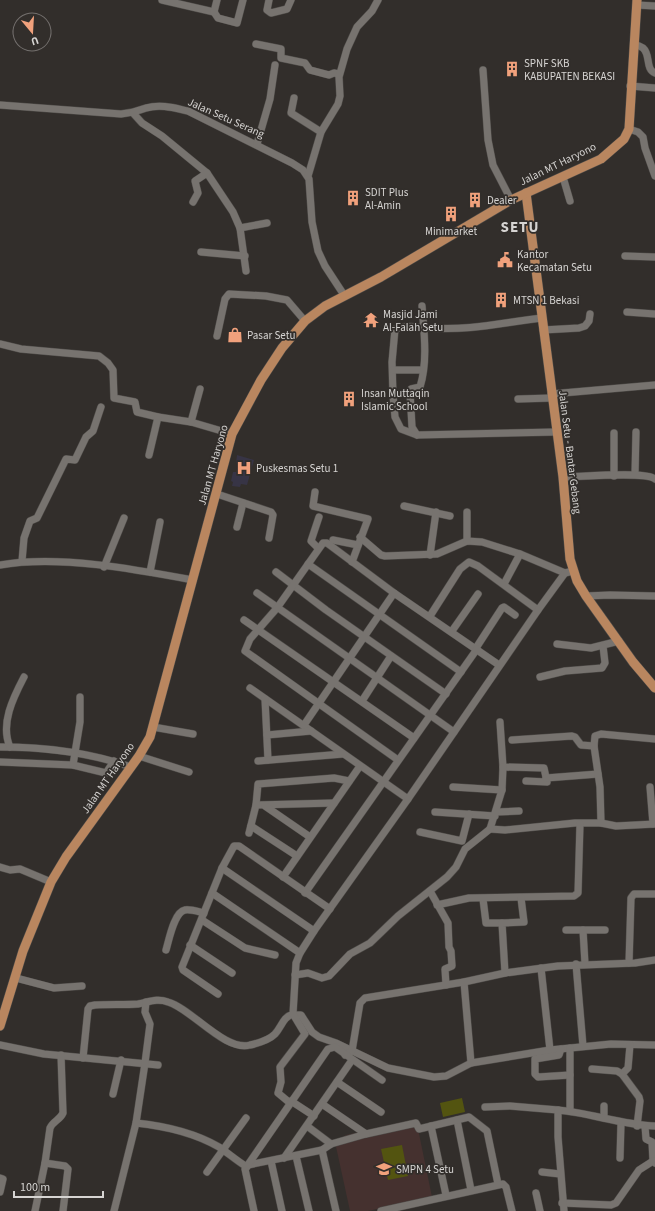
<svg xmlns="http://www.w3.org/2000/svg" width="655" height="1211" font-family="'Source Sans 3',sans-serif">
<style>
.education{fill:#45312f}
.medical{fill:#373445}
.green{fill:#535410}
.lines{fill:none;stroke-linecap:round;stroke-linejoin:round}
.minor-casing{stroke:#4f4c49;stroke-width:8}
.major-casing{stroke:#4f4c49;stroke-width:10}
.minor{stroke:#77736f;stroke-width:7}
.major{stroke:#b9865f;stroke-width:9}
.labels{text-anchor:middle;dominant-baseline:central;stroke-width:3.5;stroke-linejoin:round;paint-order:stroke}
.poi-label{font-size:11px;fill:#d6d4d2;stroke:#322e2b;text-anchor:start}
.street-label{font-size:11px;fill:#d6d4d2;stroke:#322e2b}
.district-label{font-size:15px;font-weight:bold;letter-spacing:1px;fill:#d6d4d2;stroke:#322e2b}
</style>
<rect width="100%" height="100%" fill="#322e2b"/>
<!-- education -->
<polygon class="education" points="416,1119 432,1197 368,1211 350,1211 335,1142 346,1135"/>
<!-- medical -->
<polygon class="medical" points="237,455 254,460 247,485 241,484 240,487 232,486 233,482 231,481 233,472 236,472 238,465 236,463"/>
<!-- green -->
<g class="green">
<polygon points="462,1098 465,1112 443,1117 440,1103"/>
<polygon points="402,1145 408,1176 388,1180 381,1149"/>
</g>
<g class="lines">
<defs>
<g id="minor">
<polyline points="162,0 214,12"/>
<polyline points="269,0 267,10 271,13 287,9 291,0"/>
<polyline points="637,5 655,6"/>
<polyline points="214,12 218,18 237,23 243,0"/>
<polyline points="214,12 217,0"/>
<polyline points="256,44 281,49 281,58 305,63 310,70 329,75 334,73 339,74"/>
<path d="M634,44C637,45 640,46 643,48C651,55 645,69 655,73"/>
<polyline points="483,70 488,140 493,165 511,200"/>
<polyline points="630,86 655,88"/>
<polyline points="294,98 291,113 321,132"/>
<path d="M0,105L121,114C131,113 138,111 146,108C161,104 174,108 188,111L292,163L303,170L309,179L312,222L318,251L325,266L344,295"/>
<polyline points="133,113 142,123 162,136 207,173 233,212 240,228 246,271"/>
<polyline points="629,129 638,132 643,137 645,148 655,176"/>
<polyline points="257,144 270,99 275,65"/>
<polyline points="308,176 321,132 338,104 340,96 339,77 347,49 357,27 372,11 378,0"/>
<polyline points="563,177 570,201"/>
<polyline points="193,202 198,193 195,181 207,173"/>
<polyline points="240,228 267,223"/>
<polyline points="201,252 245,256"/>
<polyline points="625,256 655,257"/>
<polyline points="627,312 655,314"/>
<path d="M542,318C505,322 468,331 432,328C419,328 407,324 395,329L392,362L393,395L395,417L401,429L417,435L556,432"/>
<polyline points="543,330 579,328 585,326 589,321 590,314"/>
<polyline points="217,336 225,299 229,294 266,296 287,300 305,321"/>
<polyline points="0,344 21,349 99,356 108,363 113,370 114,398 135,402 137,412 158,417 191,422 232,434"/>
<polyline points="393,370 423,370"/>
<polyline points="551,394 655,385"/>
<polyline points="518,399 552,398"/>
<polyline points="191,422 200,389"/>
<polyline points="614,433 614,476"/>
<path d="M417,435L412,427L410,392L411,389L420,387C428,362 424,331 422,306"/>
<polyline points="149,455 158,417"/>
<polyline points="635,474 636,432"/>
<path d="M563,477C579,477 646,471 655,479"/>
<polyline points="315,492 313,506 368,519 352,562"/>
<polyline points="217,494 271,512 273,515 269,538"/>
<polyline points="404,506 450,516"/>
<polyline points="237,527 243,503"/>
<polyline points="360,537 381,555 385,556 437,554 467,541 482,542 520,554 565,573"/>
<polyline points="333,540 358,545"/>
<polyline points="467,541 467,512"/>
<polyline points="318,548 311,541 319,517"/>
<polyline points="430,555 436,512"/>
<polyline points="22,561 24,538 30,521 37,518 66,459 75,460 86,437 93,431 101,407"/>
<polyline points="308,564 461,672"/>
<path d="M0,565C59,555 134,569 193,580"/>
<polyline points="104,567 124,518"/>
<polyline points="150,572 160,522"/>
<polyline points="276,572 326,610 446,694"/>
<polyline points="504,584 520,554"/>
<polyline points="257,593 454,732"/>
<polyline points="586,596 610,595 655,596"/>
<polyline points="430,616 460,569 469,562 478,566 538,610"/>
<polyline points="244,620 414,738"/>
<polyline points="452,631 478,594"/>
<polyline points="557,644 591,648 619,641"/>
<polyline points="476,648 502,608 504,607 515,615"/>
<polyline points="540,677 565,671 602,668 605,663 603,646"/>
<polyline points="250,688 408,799"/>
<polyline points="265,699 268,760"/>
<polyline points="362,701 391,656"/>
<polyline points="500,722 503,767 544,768 547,782 526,781"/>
<polyline points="304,725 394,593"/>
<polyline points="153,727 193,734"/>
<polyline points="267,735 311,731"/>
<polyline points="512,740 572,736 575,737 581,745 594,746"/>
<path d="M0,747C43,747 91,753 131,767"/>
<path d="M10,747C0,724 13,698 24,677"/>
<polyline points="139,756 189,772"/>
<polyline points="398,760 245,651 250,639 277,608 323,543 327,543 394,593 499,665"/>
<polyline points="258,761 343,754"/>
<polyline points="0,762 73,765 106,773 114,761"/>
<polyline points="73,765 80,722 80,697"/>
<polyline points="546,778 598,774"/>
<polyline points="453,787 502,790"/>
<polyline points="650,787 653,824"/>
<polyline points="256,805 334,803"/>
<polyline points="265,806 310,837"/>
<polyline points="435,812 495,816"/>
<polyline points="496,812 519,811"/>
<polyline points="601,823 600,787 594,746 595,736 601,734 655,739"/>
<polyline points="251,826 297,856"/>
<polyline points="490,829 505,830 575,823 601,823 616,826 655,824"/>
<polyline points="420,832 462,841 469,814"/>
<polyline points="249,833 256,805 258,784 334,778 349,781"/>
<polyline points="0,867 10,870 20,869 51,882"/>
<polyline points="222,868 314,931"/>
<polyline points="283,877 360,766"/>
<polyline points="430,891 448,923 449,947 451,951 452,966 445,969 446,985"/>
<polyline points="212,893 300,953"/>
<polyline points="305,893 477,649"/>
<polyline points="483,899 486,923 502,923"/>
<polyline points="437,905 469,898 574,896 578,893 580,824"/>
<polyline points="202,920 245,948 275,955"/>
<polyline points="566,930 605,930"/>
<polyline points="583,930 585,964"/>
<polyline points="190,945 232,973"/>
<path d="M166,950C169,940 174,912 185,910C191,909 199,912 204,913"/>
<polyline points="629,963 631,898 634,894 655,894"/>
<polyline points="576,964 583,1046"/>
<polyline points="541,968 550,1050"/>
<polyline points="505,973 502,923 524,922 521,898"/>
<polyline points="295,975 308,973 322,978 329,976 350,954 370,943 398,916 447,877 456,867 465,849 490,829 502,790 503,767"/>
<polyline points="16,978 54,988 82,986"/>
<polyline points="464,982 471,1063"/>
<polyline points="218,994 183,970 182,967 222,868 234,846 239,846 330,909"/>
<polyline points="294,1015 301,1015 312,1032 319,1037 336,1043 388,1068 434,1077 446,1076 471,1063 550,1050 611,1044 655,1045"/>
<polyline points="0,1045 44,1054 158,1065"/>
<polyline points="561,1049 559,1055 535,1059 535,1074 538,1077 570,1075"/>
<polyline points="345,1055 352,1051 360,1003 365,998 464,982 505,973 558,966 635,963 655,960"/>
<path d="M83,1058L88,1009L90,1006L95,1005C109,1004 124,1005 138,1004C149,1002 157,998 168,1002C192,1009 225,1052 250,1045C259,1043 269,1040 275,1034C282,1026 283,1017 293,1014L296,963L300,953L314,931L408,799L538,610L565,573L573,571"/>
<polyline points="592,1069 617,1071 622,1074 639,1097 640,1101 637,1126"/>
<polyline points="622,1074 628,1068 630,1045"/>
<polyline points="337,1082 381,1112"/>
<polyline points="113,1094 121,1060"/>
<polyline points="291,1101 314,1116"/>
<polyline points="290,1103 278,1093 281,1082 280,1067 305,1034 293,1014"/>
<polyline points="485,1107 510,1106 558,1110"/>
<polyline points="570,1111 570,1048"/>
<polyline points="604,1118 604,1106"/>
<polyline points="457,1120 471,1190"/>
<path d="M136,1123C165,1126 193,1132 219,1147C228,1153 237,1161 247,1167"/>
<polyline points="307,1126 331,1144"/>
<polyline points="431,1126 446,1195"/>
<polyline points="645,1126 646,1139 652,1142 653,1161 655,1163"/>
<polyline points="366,1134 416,1123 419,1129 469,1117 487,1131 498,1184"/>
<polyline points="322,1150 336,1211"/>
<polyline points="296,1156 309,1211"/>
<polyline points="284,1158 352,1060"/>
<polyline points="620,1158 621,1123"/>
<polyline points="271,1161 282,1211"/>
<polyline points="45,1163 65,1166 68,1169 63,1211"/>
<polyline points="248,1165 322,1150 331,1144 366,1134 322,1104"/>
<polyline points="207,1172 246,1118"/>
<polyline points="542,1172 560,1174"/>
<polyline points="0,1178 3,1179 0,1192"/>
<polyline points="536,1193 540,1211"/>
<polyline points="562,1203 611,1205 616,1203 639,1170 653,1161"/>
<path d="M35,1211L45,1163L50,1128C53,1121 60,1120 63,1113L61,1055"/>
<polyline points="114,1211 136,1123 145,1063 150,1024 145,1012 146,1002"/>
<polyline points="254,1211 245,1169 328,1049 335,1047 382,1080"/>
<polyline points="381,1211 503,1184 506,1187 512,1211"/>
<path d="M564,1211L558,1137V1110C591,1113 622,1125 655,1126"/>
</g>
<g id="major">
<polyline points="526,193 563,477 570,559 577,581 586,596 633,662 655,688"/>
<polyline points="0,1026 23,951 51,882 66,857 139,756 150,737 232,434 261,380 282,348 305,321 325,306 381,277 511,200 601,159 624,139 629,129 637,0"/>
</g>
</defs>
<!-- minor casing -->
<use href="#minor" class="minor-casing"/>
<!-- major casing -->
<use href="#major" class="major-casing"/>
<!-- minor -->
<use href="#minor" class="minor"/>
<!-- major -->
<use href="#major" class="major"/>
</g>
<!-- icons -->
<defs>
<symbol id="building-bare" viewBox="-9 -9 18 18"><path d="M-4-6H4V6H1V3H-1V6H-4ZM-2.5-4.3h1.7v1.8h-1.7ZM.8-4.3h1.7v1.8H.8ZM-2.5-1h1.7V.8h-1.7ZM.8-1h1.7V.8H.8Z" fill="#f1a17c" stroke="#322e2b" stroke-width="2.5" paint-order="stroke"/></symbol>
<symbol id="civic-bare" viewBox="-9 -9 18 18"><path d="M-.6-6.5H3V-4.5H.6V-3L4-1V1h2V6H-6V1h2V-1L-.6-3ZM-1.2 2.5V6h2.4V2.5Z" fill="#f1a17c" stroke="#322e2b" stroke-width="2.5" paint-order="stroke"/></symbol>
<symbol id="temple-bare" viewBox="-9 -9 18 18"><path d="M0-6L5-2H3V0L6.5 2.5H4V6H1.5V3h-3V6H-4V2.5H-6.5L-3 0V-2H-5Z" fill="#f1a17c" stroke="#322e2b" stroke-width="2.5" paint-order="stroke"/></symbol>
<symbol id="shop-bare" viewBox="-9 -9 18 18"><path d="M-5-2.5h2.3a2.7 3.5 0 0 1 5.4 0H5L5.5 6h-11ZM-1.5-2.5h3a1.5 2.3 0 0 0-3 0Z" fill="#f1a17c" stroke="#322e2b" stroke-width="2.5" paint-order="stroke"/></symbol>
<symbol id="hospital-bare" viewBox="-9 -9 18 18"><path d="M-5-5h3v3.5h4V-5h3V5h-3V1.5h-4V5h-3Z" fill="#f1a17c" stroke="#322e2b" stroke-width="2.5" paint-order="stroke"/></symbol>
<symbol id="school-bare" viewBox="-9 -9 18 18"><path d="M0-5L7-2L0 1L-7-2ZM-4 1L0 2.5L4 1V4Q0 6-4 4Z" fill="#f1a17c" stroke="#322e2b" stroke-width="2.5" paint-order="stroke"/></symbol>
</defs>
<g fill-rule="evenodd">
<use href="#building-bare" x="501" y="58" width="22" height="22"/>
<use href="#building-bare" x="342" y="187" width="22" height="22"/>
<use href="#building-bare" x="464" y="189" width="22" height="22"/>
<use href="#building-bare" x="440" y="203" width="22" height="22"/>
<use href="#civic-bare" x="494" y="249" width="22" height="22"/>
<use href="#building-bare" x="490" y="289" width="22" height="22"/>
<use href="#temple-bare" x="360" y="309" width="22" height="22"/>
<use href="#shop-bare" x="224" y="324" width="22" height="22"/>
<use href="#building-bare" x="338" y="388" width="22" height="22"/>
<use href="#hospital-bare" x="233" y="457" width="22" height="22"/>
<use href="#school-bare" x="373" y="1158" width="22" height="22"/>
</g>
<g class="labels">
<!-- poi labels -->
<g class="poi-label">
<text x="524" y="63">SPNF SKB<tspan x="524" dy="13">KABUPATEN BEKASI</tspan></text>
<text x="365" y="192">SDIT Plus<tspan x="365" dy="13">Al-Amin</tspan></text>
<text x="487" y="200">Dealer</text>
<text x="451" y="231" text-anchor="middle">Minimarket</text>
<text x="517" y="254">Kantor<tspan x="517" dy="13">Kecamatan Setu</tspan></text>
<text x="513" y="300">MTSN 1 Bekasi</text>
<text x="383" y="314">Masjid Jami<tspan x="383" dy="13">Al-Falah Setu</tspan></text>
<text x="247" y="335">Pasar Setu</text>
<text x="361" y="393">Insan Muttaqin<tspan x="361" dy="13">Islamic School</tspan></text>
<text x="256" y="468">Puskesmas Setu 1</text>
<text x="396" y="1169">SMPN 4 Setu</text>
</g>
<!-- street labels -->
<g class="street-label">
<text transform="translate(226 118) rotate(24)">Jalan Setu Serang</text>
<text transform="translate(558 164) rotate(-26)">Jalan MT Haryono</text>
<text transform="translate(570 452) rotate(83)">Jalan Setu - Bantar Gebang</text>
<text transform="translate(213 465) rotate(-74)">Jalan MT Haryono</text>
<text transform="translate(108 778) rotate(-55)">Jalan MT Haryono</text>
</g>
<!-- district labels -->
<g class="district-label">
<text x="520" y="227">SETU</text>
</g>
</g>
<!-- north arrow -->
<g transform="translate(32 32) rotate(162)"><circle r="19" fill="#322e2b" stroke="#74706e"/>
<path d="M0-3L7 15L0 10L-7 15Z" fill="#f1a17c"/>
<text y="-6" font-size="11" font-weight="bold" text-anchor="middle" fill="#d6d4d2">U</text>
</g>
<!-- scale -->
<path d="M14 1191v6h89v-6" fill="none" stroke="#d6d4d2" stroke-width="2"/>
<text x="20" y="1191" font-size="12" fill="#d6d4d2" stroke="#322e2b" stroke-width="3" paint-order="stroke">100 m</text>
</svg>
